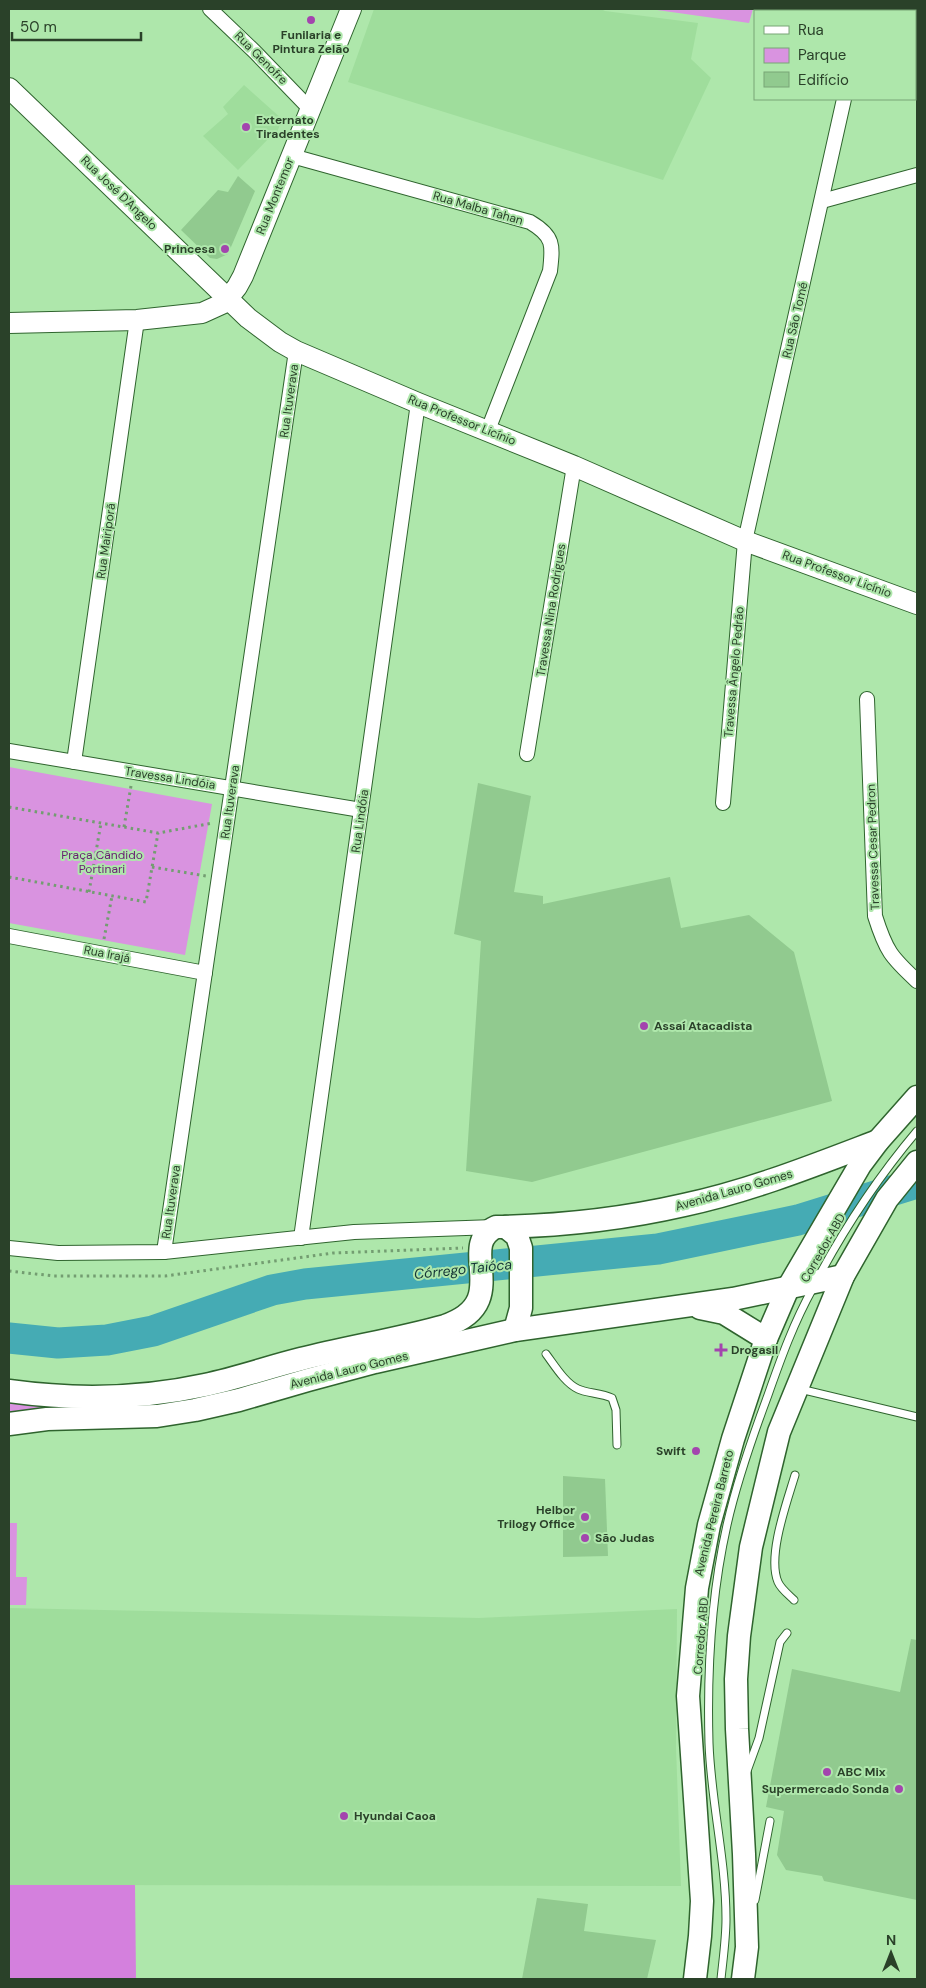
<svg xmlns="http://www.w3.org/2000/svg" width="926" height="1988" font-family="'DM Sans',sans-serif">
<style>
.built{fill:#9fdd9c}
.green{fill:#d993e0}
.forest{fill:#d480dd}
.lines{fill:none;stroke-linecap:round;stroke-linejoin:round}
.river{stroke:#45abb4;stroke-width:31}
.building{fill:#91ca8f}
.lane-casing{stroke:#2f642e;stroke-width:9}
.street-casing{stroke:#2f642e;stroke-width:16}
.secondary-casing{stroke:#2f642e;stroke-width:22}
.primary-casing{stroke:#2f642e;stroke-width:25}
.path{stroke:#739d71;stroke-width:3;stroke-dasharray:2.5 4;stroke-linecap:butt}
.lane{stroke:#fff;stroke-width:7}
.street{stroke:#fff;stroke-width:14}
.secondary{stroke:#fff;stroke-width:20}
.primary{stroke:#fff;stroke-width:22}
.poi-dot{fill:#a345ae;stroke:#aee7ab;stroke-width:2}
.labels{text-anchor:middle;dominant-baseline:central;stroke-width:4;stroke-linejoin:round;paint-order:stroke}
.poi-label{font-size:12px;font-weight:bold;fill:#2a4129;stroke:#aee7ab;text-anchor:start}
.street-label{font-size:12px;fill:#2a4129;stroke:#aee7ab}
.park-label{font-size:12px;fill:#681c70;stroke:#aee7ab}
.water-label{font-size:14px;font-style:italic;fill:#133235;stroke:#aee7ab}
</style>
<rect width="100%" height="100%" fill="#aee7ab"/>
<!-- built -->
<g class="built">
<polygon points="374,9 601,9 605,11 698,23 691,59 711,78 663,180 348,82"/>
<polygon points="244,85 282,119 275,138 271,136 238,170 203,136 228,114 223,107"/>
<polygon points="9,1608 479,1618 677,1609 676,1747 681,1886 9,1885"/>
</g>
<!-- green -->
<g class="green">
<polygon points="650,9 753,9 749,23"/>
<polygon points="9,767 212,804 185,955 9,923"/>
<polygon points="9,1401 55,1408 9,1412"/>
<polygon points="9,1523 17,1523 16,1577 27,1577 26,1605 9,1605"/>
</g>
<!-- forest -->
<polygon class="forest" points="9,1885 135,1885 136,1979 9,1979"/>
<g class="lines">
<!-- river -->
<polyline class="river" points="9,1338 58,1343 107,1340 153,1331 272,1290 305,1284 658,1249 798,1220 917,1183"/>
</g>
<!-- building -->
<g class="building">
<polygon points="238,176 255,191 228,254 217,259 210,258 181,230 218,190 228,192"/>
<polygon points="478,783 531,796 514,892 543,896 543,904 670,877 681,928 749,915 794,952 832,1101 532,1182 466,1171 481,941 454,934"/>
<polygon points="563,1476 605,1479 608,1556 563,1557"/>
<polygon points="911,1639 917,1640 917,1900 824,1881 822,1876 786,1870 777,1855 784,1811 766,1807 792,1669 900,1692"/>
<polygon points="537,1898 588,1904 584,1931 656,1940 647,1979 522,1979"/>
</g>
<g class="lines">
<defs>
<g id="lane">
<path d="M819,1276C847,1224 879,1176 917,1131"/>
<path d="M546,1354C555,1366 565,1383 578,1389C586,1393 601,1393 612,1398L616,1410L617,1445"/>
<polyline points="800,1389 917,1417"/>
<path d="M794,1600C789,1595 781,1589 778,1582C767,1556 787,1502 795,1475"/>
<polyline points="747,1771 759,1738 780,1642 787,1633"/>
<polyline points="755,1900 770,1821"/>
<path d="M721,1979C723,1959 726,1939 726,1919C726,1860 711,1802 709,1743C707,1670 711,1596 727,1525C737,1481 752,1438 768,1395C781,1358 794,1322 813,1288"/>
</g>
<g id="street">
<polyline points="210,9 255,52 310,109"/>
<path d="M292,156L530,222C554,236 553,245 550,271L488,430"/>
<polyline points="822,201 917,175"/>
<path d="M867,699L875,916C886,951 891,957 917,981"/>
<polyline points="9,751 361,810"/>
<polyline points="527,754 574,466"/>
<polyline points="74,762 137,320"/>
<polyline points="723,803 745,541 844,99"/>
<polyline points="9,936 205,973"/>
<polyline points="301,1238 418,403"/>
<polyline points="9,1248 58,1253 164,1252 354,1232 494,1227"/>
<polyline points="164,1252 296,351"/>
</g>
<g id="secondary">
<polyline points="9,88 248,318 280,342 296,351 418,403 574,466 745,541 917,604"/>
<polyline points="9,323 137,320 202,313 224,303 237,287 243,276 351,9"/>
</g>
<g id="primary">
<polyline points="506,1227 517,1236 521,1248 521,1308 515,1330"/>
<polyline points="700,1308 724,1313 766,1339"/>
<path d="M9,1391C74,1400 141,1399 205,1385C238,1378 269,1367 301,1359C349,1347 398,1339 445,1326C515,1302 455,1246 496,1227C558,1226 623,1219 684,1205C750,1191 815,1165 878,1141"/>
<polyline points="9,1424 47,1419 157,1416 195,1410 239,1400 308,1380 375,1362 515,1330 733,1299 843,1276"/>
<polyline points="695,1979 700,1936 702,1901 688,1696 697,1588 709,1525 733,1439 766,1339 788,1288 860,1165 878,1141 917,1097"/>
<polyline points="743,1979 747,1947 744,1854 737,1729 736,1679 739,1636 751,1547 779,1432 843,1276 887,1199 917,1162"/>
</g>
</defs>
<!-- lane casing -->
<use href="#lane" class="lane-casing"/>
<!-- street casing -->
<use href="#street" class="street-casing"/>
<!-- secondary casing -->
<use href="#secondary" class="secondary-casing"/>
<!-- primary casing -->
<use href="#primary" class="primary-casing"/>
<!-- path -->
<g class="path">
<polyline points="9,807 158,833 213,823"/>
<polyline points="124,827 131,786"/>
<polyline points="152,867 206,876"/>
<polyline points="9,877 146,902 158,833"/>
<polyline points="89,892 101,823"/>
<polyline points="104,939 112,896"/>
<polyline points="9,1271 54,1276 165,1276 333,1253 463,1248"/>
</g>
<!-- lane -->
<use href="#lane" class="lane"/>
<!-- street -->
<use href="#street" class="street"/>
<!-- secondary -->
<use href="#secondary" class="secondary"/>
<!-- primary -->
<use href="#primary" class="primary"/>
</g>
<!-- markers -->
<g class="poi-dot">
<circle cx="311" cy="20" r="5"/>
<circle cx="246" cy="127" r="5"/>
<circle cx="225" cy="249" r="5"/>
<circle cx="644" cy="1026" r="5"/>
<path d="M718.5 1342.5h5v5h5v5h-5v5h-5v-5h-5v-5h5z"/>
<circle cx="696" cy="1451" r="5"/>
<circle cx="585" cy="1517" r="5"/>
<circle cx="585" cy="1538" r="5"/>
<circle cx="827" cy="1772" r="5"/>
<circle cx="899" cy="1789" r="5"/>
<circle cx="344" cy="1816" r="5"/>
</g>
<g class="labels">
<!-- poi labels -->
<g class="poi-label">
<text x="311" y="35" text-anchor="middle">Funilaria e<tspan x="311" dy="14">Pintura Zelão</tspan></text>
<text x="256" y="120">Externato<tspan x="256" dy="14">Tiradentes</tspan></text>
<text x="215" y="249" text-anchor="end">Princesa</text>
<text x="654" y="1026">Assaí Atacadista</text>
<text x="731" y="1350">Drogasil</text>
<text x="686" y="1451" text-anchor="end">Swift</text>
<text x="575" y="1510" text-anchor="end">Helbor<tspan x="575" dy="14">Trilogy Office</tspan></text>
<text x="595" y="1538">São Judas</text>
<text x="837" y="1772">ABC Mix</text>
<text x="889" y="1789" text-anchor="end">Supermercado Sonda</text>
<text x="354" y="1816">Hyundai Caoa</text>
</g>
<!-- street labels -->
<g class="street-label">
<text transform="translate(261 58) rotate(45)">Rua Genofre</text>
<text transform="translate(119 193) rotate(44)">Rua José D'Angelo</text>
<text transform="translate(275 196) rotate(-68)">Rua Montemor</text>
<text transform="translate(478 208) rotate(16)">Rua Malba Tahan</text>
<text transform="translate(795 320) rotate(-77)">Rua São Tomé</text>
<text transform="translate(289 401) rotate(-82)">Rua Ituverava</text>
<text transform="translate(462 420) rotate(22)">Rua Professor Licínio</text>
<text transform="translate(106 541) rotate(-82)">Rua Mairiporã</text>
<text transform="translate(837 574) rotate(20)">Rua Professor Licínio</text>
<text transform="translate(551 610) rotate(-81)">Travessa Nina Rodrigues</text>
<text transform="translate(734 672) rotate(-85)">Travessa Ângelo Pedrão</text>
<text transform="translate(170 778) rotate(9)">Travessa Lindóia</text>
<text transform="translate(230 802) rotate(-82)">Rua Ituverava</text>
<text transform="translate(360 821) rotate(-82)">Rua Lindóia</text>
<text transform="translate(873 847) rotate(-92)">Travessa Cesar Pedron</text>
<text transform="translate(107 954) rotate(11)">Rua Irajá</text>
<text transform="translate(734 1190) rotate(-16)">Avenida Lauro Gomes</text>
<text transform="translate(171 1202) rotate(-82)">Rua Ituverava</text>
<text transform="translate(823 1248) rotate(-60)">Corredor ABD</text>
<text transform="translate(349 1370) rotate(-14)">Avenida Lauro Gomes</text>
<text transform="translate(714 1513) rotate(-76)">Avenida Pereira Barreto</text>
<text transform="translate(701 1636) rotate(-85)">Corredor ABD</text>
</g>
<!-- park labels -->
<g class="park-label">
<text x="102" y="855">Praça Cândido<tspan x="102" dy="14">Portinari</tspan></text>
</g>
<!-- water labels -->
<g class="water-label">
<text transform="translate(463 1269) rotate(-6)">Córrego Taióca</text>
</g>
</g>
<!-- border -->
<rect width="926" height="1988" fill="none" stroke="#2a4129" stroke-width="20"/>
<!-- legend -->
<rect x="754" y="10" width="162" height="90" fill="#aee7ab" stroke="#79a577"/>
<rect x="764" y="26" width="25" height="8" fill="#ffffff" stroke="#79a577"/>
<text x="798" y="35" font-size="15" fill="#2a4129">Rua</text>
<rect x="764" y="48" width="25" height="15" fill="#d993e0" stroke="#79a577"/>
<text x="798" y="60" font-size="15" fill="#2a4129">Parque</text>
<rect x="764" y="72" width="25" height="15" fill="#91ca8f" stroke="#79a577"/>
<text x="798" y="85" font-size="15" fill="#2a4129">Edifício</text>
<!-- north arrow -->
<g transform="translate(891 1953)" stroke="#aee7ab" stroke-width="4" paint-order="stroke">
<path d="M0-4L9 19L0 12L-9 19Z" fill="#2a4129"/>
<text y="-8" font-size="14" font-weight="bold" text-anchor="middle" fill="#2a4129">N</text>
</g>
<!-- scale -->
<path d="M12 32v8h129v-8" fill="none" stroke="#2a4129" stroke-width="2.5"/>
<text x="20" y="32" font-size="15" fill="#2a4129" stroke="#aee7ab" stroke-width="4" paint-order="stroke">50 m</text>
</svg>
